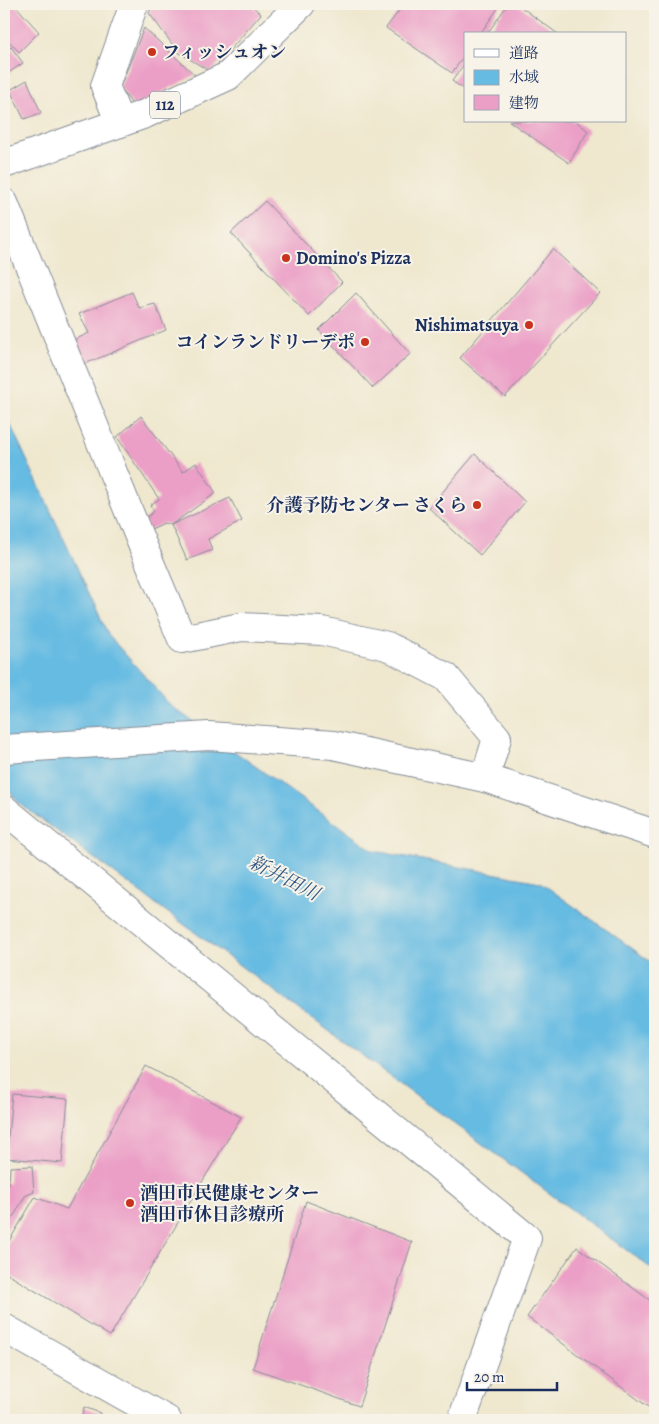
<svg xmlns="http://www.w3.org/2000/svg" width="659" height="1424" font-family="Alegreya,'Noto Serif JP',serif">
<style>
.water{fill:#66bbe2;stroke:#4075a0}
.building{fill:#eb9fc6}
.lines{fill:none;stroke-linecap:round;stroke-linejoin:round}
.minor-casing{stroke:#858c96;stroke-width:30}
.highway-casing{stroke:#858c96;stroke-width:30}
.minor{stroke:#fff;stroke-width:28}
.highway{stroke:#fff;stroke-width:28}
.poi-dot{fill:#c8321e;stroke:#f7f3e8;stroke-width:2}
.labels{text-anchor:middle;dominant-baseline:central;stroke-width:4;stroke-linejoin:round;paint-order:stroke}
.shield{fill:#f7f3e8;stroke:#5d6a87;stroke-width:1}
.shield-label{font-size:16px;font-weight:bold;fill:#1b2f5e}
.poi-label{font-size:18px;font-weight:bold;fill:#1b2f5e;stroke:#f7f3e8;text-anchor:start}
.water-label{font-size:19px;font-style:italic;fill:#325986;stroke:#f7f3e8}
</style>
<rect width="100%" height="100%" fill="#f7f3e8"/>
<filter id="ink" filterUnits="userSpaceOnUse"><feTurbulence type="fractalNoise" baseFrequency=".02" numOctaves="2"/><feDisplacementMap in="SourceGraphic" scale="10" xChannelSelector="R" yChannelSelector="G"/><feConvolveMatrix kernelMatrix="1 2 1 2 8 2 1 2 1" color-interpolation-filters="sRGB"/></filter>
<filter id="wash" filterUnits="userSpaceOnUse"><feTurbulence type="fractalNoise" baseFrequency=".0096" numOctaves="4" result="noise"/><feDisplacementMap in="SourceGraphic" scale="20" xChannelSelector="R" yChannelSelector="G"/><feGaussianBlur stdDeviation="1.12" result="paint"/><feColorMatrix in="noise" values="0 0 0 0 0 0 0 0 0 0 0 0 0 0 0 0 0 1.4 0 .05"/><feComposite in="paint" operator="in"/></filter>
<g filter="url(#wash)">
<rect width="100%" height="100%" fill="#efe8cf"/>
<!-- water -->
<polygon class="water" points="4,411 109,636 171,706 374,851 540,882 655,965 655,1271 19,803 4,784"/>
<g id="blocks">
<!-- building -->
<g class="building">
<polygon points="4,4 14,4 39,32 19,52 4,36"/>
<polygon points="153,4 250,4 261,14 211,72 178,52 149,13"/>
<polygon points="404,4 501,4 480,34 465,34 465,54 452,73 386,28"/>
<polygon points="508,4 517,4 558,34 487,34"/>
<polygon points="144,28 195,75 134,107 120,87"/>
<polygon points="11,47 23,63 4,76 4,52"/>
<polygon points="465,63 465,90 452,81"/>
<polygon points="27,80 41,113 24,119 10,90"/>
<polygon points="509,121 576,121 588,131 569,163"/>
<polygon points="265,201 342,282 309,316 231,233"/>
<polygon points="553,249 600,293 505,397 460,358"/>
<polygon points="132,292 139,308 155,304 166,330 80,366 68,343 89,333 79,314"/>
<polygon points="356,293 410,354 373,388 319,330"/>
<polygon points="141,416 183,472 196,463 216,493 171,525 230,498 242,521 208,539 212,550 187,560 171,525 164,523 149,530 144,520 154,511 150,505 159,499 117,437"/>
<polygon points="475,454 525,502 480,555 429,508"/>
<polygon points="146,1066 241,1117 110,1336 4,1272 4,1250 35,1197 67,1209"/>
<polygon points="12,1094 68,1099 62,1163 6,1158"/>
<polygon points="32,1166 34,1192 25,1196 4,1234 4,1181 9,1184 10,1167"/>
<polygon points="306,1201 412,1242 359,1406 253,1368"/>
<polygon points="577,1247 655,1304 655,1412 527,1317"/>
<polygon points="84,1407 100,1413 98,1420 81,1420"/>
</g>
</g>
</g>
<g filter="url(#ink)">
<use href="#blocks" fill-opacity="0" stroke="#858c96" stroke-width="1"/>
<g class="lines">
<defs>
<g id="minor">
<polyline points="120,123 105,86 134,4"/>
<polyline points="4,203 142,544 182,639 241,627 322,631 387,646 446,677 497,738 485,778"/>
<polyline points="4,749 209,736 333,745 485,778 655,834"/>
<polyline points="4,809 527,1238 462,1420"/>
<polyline points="4,1328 167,1420"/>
</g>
<polyline id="highway" points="4,164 145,114 228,76 301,4"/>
</defs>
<!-- minor casing -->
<use href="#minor" class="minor-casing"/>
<!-- highway casing -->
<use href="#highway" class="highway-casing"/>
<!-- minor -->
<use href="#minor" class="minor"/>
<!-- highway -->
<use href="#highway" class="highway"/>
</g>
</g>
<!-- markers -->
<g class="poi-dot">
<circle cx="152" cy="52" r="5"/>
<circle cx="286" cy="258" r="5"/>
<circle cx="529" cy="325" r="5"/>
<circle cx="365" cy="342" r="5"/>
<circle cx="477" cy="505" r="5"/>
<circle cx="130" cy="1203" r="5"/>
</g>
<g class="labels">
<!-- shield labels -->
<rect class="shield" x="150" y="91.5" width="30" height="27" rx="4"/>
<g class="shield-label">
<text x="165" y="105">112</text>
</g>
<!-- poi labels -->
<g class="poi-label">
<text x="162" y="52">フィッシュオン</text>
<text x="296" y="258">Domino's Pizza</text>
<text x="519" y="325" text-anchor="end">Nishimatsuya</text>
<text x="355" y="342" text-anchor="end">コインランドリーデポ</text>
<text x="467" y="505" text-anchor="end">介護予防センター さくら</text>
<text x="140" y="1193">酒田市民健康センター<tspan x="140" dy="21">酒田市休日診療所</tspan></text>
</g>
<!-- water labels -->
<g class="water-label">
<text transform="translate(284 878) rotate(27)">新井田川</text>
</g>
</g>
<!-- margin -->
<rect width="659" height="1424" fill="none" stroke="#f7f3e8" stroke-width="20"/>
<!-- legend -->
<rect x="464" y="32" width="162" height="90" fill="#f7f3e8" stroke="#9fa5b1"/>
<rect x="474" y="49" width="25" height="8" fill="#ffffff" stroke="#9fa5b1"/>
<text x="509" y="58" font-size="15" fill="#1b2f5e">道路</text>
<rect x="474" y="70" width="25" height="15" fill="#66bbe2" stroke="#9fa5b1"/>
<text x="509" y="82" font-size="15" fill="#1b2f5e">水域</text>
<rect x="474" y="95" width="25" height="15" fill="#eb9fc6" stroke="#9fa5b1"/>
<text x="509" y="108" font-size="15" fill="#1b2f5e">建物</text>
<!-- scale -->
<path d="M467 1382v8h90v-8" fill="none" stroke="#1b2f5e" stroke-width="2.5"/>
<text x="474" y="1382" font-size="15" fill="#1b2f5e" stroke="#f7f3e8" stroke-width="4" paint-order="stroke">20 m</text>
</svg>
